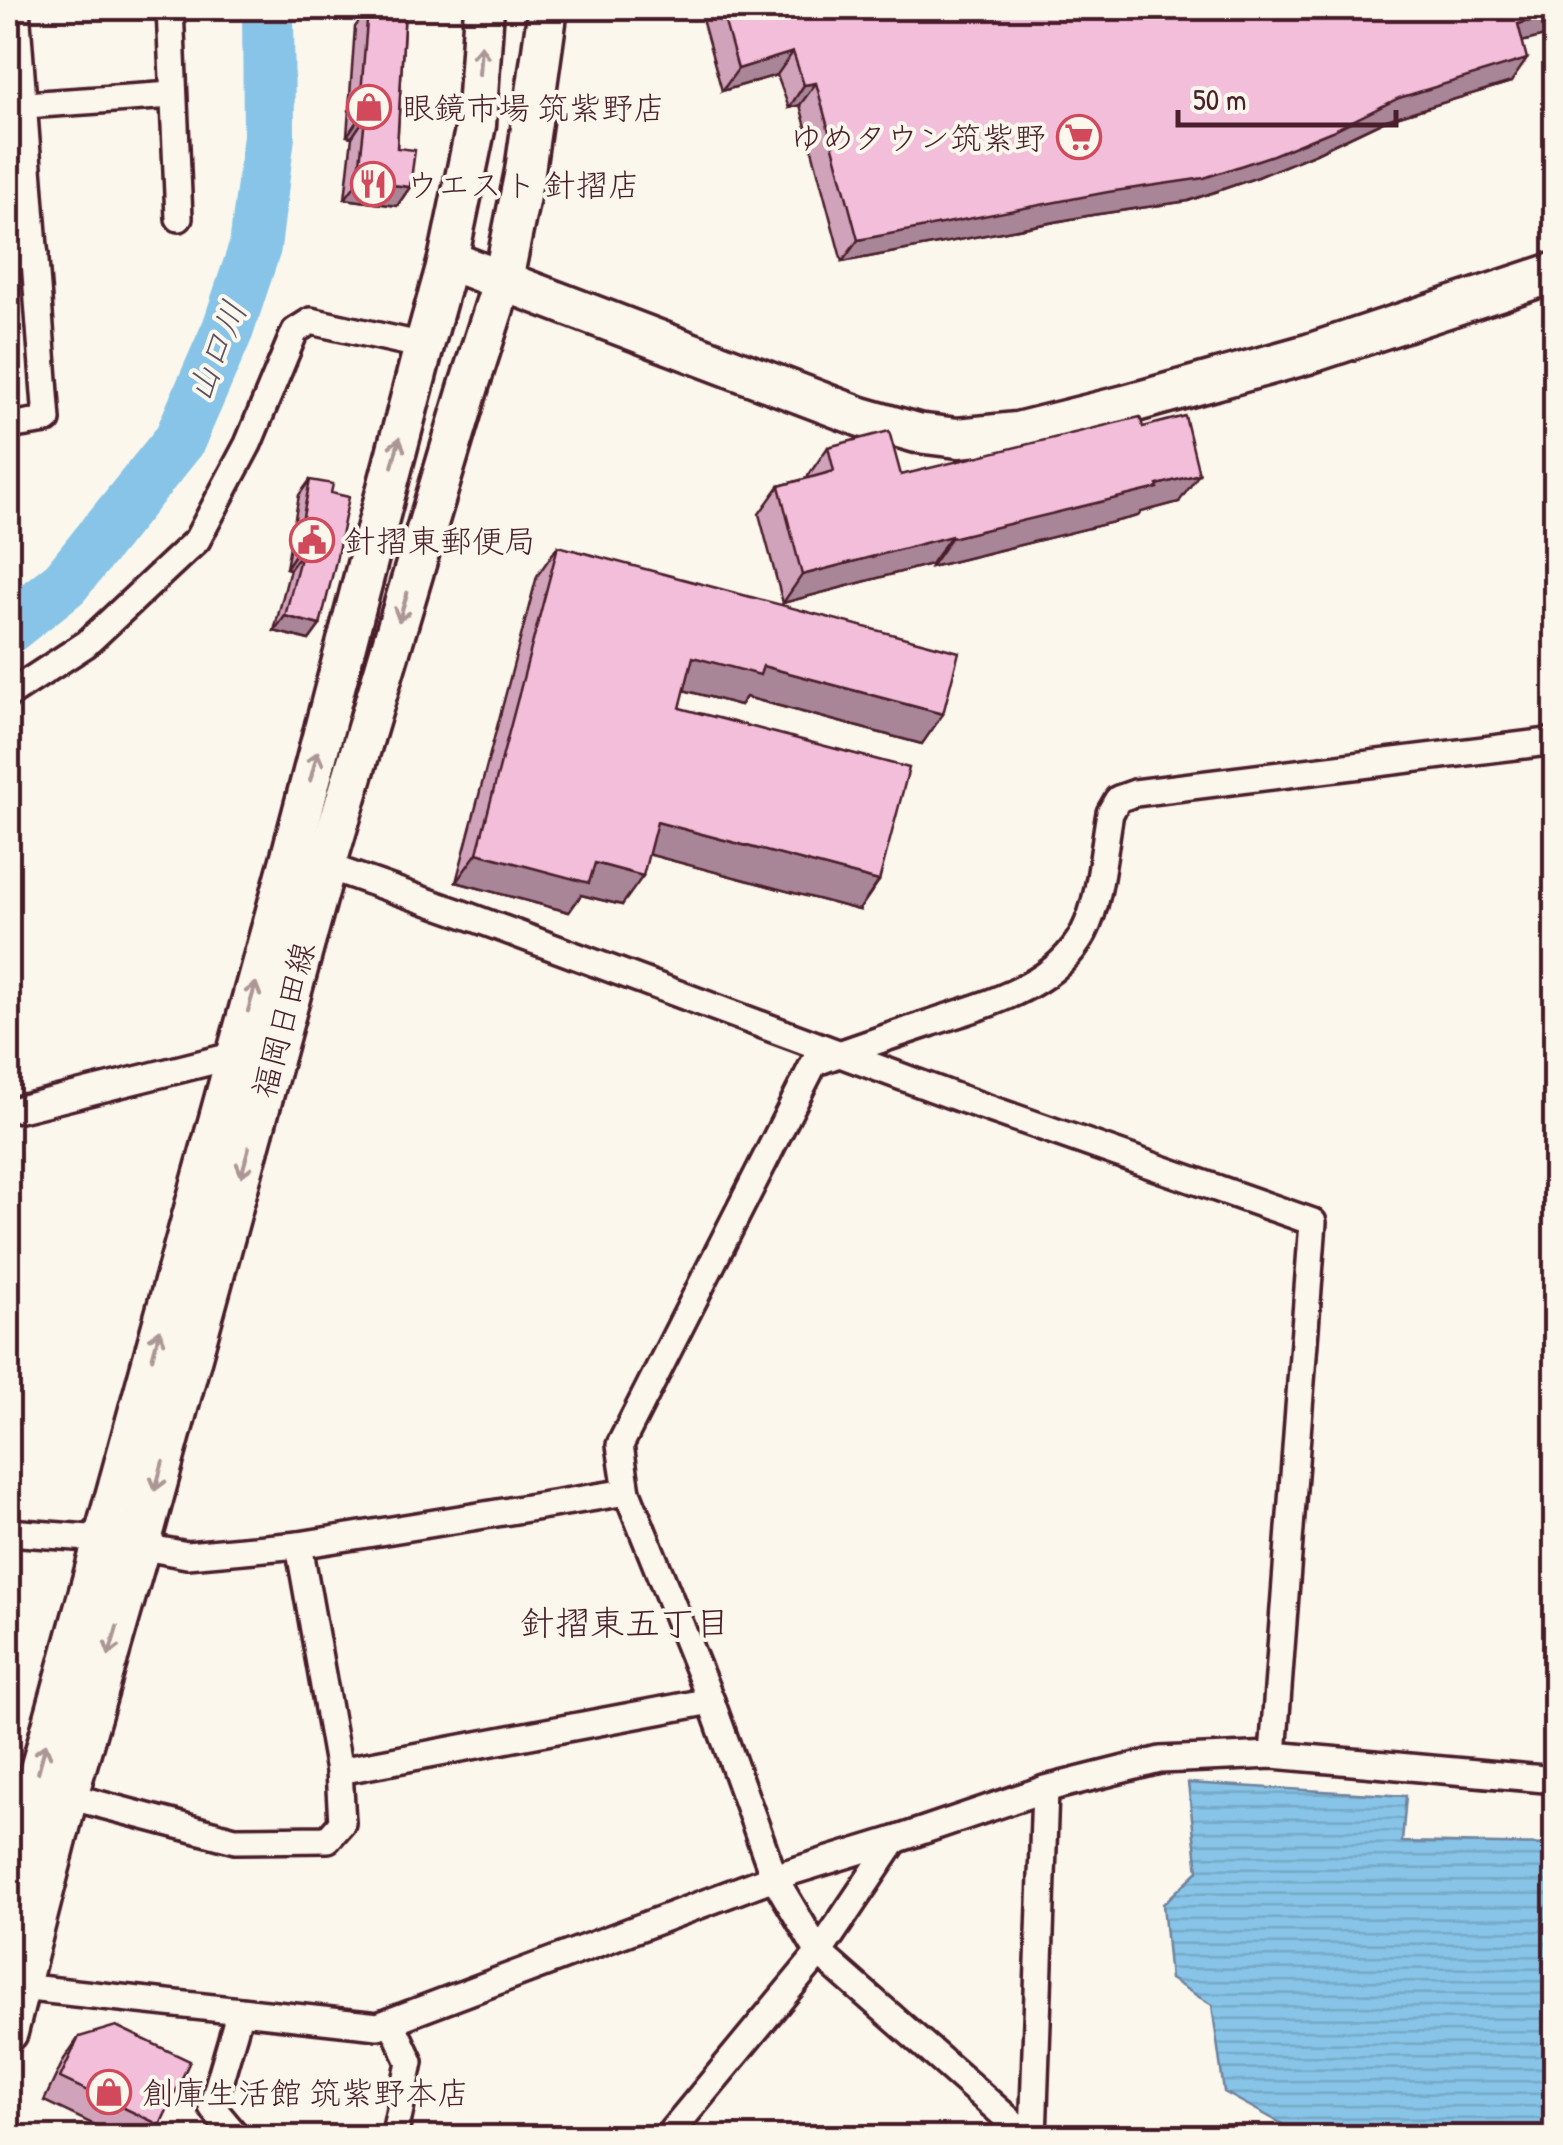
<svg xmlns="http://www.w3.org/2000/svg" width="1563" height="2145" font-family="'Patrick Hand','Klee One',sans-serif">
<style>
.water{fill:url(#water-rules);stroke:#6f829c;stroke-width:2.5}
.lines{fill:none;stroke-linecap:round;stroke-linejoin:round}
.river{stroke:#87c4e7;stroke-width:52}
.street-casing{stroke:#4a1f2b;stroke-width:32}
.secondary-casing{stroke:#4a1f2b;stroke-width:45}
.street{stroke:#fbf7ec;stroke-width:25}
.secondary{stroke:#fbf7ec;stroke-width:38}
.wall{fill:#d0a3bb;stroke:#4a1f2b;stroke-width:2.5}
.shaded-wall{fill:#a98598;stroke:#4a1f2b;stroke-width:2.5}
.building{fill:#f2bed9;stroke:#4a1f2b;stroke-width:2.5}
.oneway{stroke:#ab9695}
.labels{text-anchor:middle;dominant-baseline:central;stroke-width:8;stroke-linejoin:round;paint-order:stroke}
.poi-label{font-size:32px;fill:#4a1f2b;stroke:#fbf7ec;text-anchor:start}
.street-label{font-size:32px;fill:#4a1f2b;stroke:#fbf7ec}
.water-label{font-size:35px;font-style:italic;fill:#5c5163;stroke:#fbf7ec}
.neighbourhood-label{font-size:35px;fill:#4a1f2b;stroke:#fbf7ec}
</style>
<defs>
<pattern id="water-rules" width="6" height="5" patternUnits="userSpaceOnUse" patternTransform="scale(2.5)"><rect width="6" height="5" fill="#87c4e7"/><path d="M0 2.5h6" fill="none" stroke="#76a8c6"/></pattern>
</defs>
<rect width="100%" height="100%" fill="#fbf7ec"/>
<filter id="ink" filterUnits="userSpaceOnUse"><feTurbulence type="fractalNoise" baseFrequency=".01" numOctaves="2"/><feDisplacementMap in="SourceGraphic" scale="20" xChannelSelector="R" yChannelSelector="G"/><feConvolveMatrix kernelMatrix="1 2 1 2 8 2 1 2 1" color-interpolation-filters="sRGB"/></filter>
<g filter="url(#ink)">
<!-- water -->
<polygon class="water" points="1188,1783 1406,1796 1402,1842 1555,1845 1555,2137 1306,2137 1224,2092 1212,2005 1170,1979 1163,1904 1198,1871"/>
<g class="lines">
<!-- river -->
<polyline class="river" points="8,628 65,583 179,441 228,329 255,247 269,136 268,8"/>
<defs>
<g id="street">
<polyline points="170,8 179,218"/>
<polyline points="25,105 173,95"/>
<polyline points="8,257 35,254"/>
<polyline points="8,426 47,420 16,8"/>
<polyline points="8,695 86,644 197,540 248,444 295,331 311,321 424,346"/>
<polyline points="310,863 326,866 463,914 959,1098 1313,1222 1273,1755"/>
<polyline points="20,1109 236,1055 247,1058"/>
<polyline points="8,1532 102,1539 187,1555 299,1545 627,1492"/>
<polyline points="339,1771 711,1701"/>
<polyline points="68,1796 235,1840 328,1839 342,1823 339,1771 299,1545"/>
<polyline points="20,1987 378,2026 774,1877 895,1840 1045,1789 1160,1760 1273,1755 1556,1780"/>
<polyline points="391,2021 410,2062 394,2138"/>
<polyline points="238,2138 212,2107 240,2011"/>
<polyline points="666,2138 819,1953 895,1840"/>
<path d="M1030,2138L819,1953L774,1877L711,1701L627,1492L620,1445L814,1063C852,1049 891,1036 930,1023C985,1004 1054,989 1084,932C1101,899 1103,850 1110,813L1118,799L1135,793L1556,741"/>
<polyline points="1033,2138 1045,1789"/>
</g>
<g id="secondary">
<polyline points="448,260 861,417 917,433 958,438 1017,432 1125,405 1308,354 1556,272"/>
<polyline points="8,1886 290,860 424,346 448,260 476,125 484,8"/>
<polyline points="8,2032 68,1796 140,1547 326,866 469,386 503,280 525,171 548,8"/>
</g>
</defs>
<!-- street casing -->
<use href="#street" class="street-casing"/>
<!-- secondary casing -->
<use href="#secondary" class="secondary-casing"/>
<!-- street -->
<use href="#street" class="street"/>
<!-- secondary -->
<use href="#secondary" class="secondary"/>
</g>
<!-- wall -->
<g class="wall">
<polygon points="360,8 405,8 397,148 410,187 397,206 345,199 352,137 347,136 355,27 358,23"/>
<polygon points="699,8 1556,8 1523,41 1511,82 1383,121 1316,153 1258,177 1188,201 1092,215 842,262 800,105 789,108 777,75 722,91"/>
<polygon points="1143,427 1179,502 1141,512 1138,516 931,567 931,564 783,603 759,514 779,486 808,478 808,476 828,447 901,475"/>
<polygon points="310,480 331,493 320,625 309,640 274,631 290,569 286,568 299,495"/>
<polygon points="558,546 922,744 746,697 740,705 684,690 680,708 859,910 648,854 622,905 581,895 569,912 456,882 537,576"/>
<polygon points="79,2037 160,2125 151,2138 122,2138 44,2101 64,2059"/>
</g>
<!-- shaded-wall -->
<g class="shaded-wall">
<polygon points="1556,14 1556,33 1503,47 1518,24"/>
<polygon points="793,52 777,75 722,91 738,69"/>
<polygon points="1527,59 1511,82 1383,121 1316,153 1258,177 1188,201 1092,215 842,262 858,240"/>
<polygon points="816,83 800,105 789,108 804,85"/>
<polygon points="359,118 365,118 352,137 347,136"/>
<polygon points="358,181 410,187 397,206 345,199"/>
<polygon points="1199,474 1179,502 1141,512 1138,516 931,567 951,538"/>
<polygon points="951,536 931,564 783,603 802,575"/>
<polygon points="296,553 301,554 290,569 286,568"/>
<polygon points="285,616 320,625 309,640 274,631"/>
<polygon points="693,657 763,666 943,714 922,744 746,697 740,705 672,687"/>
<polygon points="657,822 879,881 859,910 636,851"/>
<polygon points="477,853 595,863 643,876 622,905 581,895 569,912 456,882"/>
</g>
<!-- building -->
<g class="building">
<polygon points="371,8 405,8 397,148 415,150 410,187 358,181 365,118 359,118 368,9 371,9"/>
<polygon points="721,8 1556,8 1556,14 1518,24 1527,59 1399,98 1332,131 1273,155 1204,178 1108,192 858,240 816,83 804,85 793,52 738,69"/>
<polygon points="1185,416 1199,474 1157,485 1158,488 951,538 951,536 802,575 779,486 834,471 828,447 889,431 901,475 1140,417 1143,427"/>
<polygon points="310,480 333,484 331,493 349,497 336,561 320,625 285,616 301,554 296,553"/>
<polygon points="558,546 959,652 943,714 763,666 760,675 693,657 680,708 909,768 879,881 657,822 643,876 595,863 589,883 477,853"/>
<polygon points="116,2026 190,2061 160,2125 60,2078 79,2037"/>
</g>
<!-- one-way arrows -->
<defs><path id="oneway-shaft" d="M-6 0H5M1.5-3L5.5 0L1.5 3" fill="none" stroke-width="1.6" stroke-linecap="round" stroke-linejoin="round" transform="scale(2.5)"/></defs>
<g class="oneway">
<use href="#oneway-shaft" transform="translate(480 60) rotate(-86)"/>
<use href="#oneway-shaft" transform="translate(396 452) rotate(-75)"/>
<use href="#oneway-shaft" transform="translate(403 607) rotate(107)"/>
<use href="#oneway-shaft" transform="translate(314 766) rotate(-75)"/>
<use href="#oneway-shaft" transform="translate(252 997) rotate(-74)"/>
<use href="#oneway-shaft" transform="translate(245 1162) rotate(105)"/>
<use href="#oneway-shaft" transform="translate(156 1344) rotate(-75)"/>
<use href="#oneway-shaft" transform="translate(159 1476) rotate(105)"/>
<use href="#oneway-shaft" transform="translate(113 1641) rotate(106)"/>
<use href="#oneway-shaft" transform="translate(42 1758) rotate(-75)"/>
</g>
</g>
<!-- icons -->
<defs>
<symbol id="shop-ring" viewBox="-11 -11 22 22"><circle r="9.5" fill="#fbf7ec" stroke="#d1495b" stroke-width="1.5"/><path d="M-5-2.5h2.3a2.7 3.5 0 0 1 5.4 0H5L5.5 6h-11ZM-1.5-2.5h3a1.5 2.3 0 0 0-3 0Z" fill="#d1495b"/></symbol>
<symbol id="supermarket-ring" viewBox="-11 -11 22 22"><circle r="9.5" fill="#fbf7ec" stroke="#d1495b" stroke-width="1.5"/><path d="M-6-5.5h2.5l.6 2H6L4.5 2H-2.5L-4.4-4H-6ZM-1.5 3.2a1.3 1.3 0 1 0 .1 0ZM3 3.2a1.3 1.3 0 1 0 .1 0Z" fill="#d1495b"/></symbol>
<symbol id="restaurant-ring" viewBox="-11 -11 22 22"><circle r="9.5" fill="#fbf7ec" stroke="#d1495b" stroke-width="1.5"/><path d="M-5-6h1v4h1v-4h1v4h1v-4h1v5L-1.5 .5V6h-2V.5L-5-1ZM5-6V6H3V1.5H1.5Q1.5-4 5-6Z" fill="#d1495b"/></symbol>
<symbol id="civic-ring" viewBox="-11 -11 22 22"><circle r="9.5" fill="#fbf7ec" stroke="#d1495b" stroke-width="1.5"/><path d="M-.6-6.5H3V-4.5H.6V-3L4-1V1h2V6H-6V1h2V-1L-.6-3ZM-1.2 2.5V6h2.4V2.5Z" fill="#d1495b"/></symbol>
</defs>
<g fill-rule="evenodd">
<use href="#shop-ring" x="344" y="82" width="50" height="50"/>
<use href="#supermarket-ring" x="1054" y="112" width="50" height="50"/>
<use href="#restaurant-ring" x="348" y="159" width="50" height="50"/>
<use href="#civic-ring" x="287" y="515" width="50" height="50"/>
<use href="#shop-ring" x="84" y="2067" width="50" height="50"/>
</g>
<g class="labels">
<!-- poi labels -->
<g class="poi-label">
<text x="402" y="107">眼鏡市場 筑紫野店</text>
<text x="1046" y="137" text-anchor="end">ゆめタウン筑紫野</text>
<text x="406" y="184">ウエスト 針摺店</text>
<text x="344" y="540">針摺東郵便局</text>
<text x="142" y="2092">創庫生活館 筑紫野本店</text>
</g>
<!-- street labels -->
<g class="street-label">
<text transform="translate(283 1020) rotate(-75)">福岡日田線</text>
</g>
<!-- water labels -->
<g class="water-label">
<text transform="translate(216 351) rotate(-68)">山口川</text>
</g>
<!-- neighbourhood labels -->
<g class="neighbourhood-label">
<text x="625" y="1622">針摺東五丁目</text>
</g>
</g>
<!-- margin -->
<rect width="1563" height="2145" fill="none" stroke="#fbf7ec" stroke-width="40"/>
<rect x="20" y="20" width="1523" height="2105" fill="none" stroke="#4a1f2b" stroke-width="4" filter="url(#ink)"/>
<!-- scale -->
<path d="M1178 110v15h218v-15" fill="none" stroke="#4a1f2b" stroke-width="5"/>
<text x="1193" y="110" font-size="30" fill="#4a1f2b" stroke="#fbf7ec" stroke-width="8" paint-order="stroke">50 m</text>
</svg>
